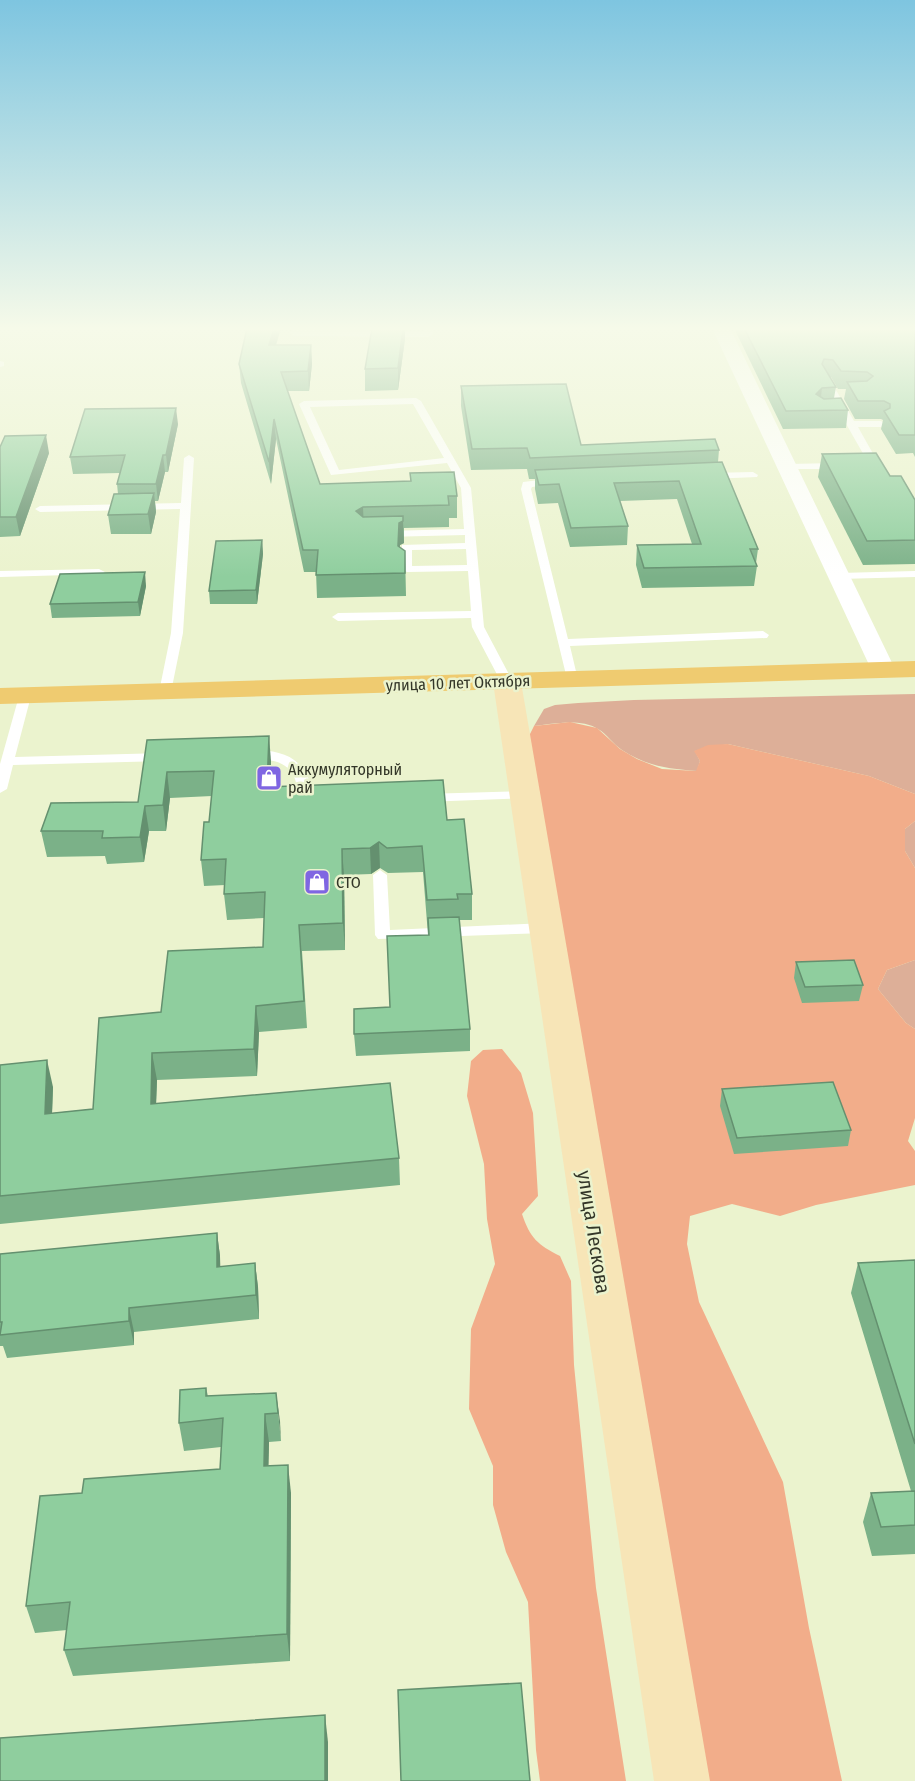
<svg xmlns="http://www.w3.org/2000/svg" width="915" height="1781" font-family="'Fira Sans Condensed',sans-serif">
<style>
.green{fill:#ddaf98}
.forest{fill:#f2ad8a}
.lines{fill:none;stroke-linecap:round;stroke-linejoin:round}
.lane{fill:#fff;fill-rule:evenodd}
.street{fill:#fff;fill-rule:evenodd}
.secondary{fill:#f7e5b7;fill-rule:evenodd}
.primary{fill:#efcb70;fill-rule:evenodd}
.wall{fill:#7bb188}
.shaded-wall{fill:#64906f}
.building{fill:#8fce9e;stroke:#64906f;stroke-width:1.5}
.labels{text-anchor:middle;dominant-baseline:central;stroke-width:5;stroke-linejoin:round;paint-order:stroke}
.street-label{font-size:16px;fill:#333628;stroke:#ebf3ce}
.poi-label{font-size:16px;fill:#333628;stroke:#ebf3ce;text-anchor:start}
.near-street-label{font-size:20px;fill:#333628;stroke:#ebf3ce}
</style>
<rect width="100%" height="100%" fill="#ebf3ce"/>
<!-- green -->
<g class="green">
<path d="M915,694V794L869,776L728,744L695,751L700,761L697,771C669,769 646,766 622,750C613,744 607,734 598,729C580,718 553,724 534,726L544,709L555,705L578,703L634,700Z"/>
<polygon points="915,821 915,868 905,851 905,829"/>
<polygon points="915,960 915,1029 906,1023 878,989 887,970"/>
</g>
<!-- forest -->
<g class="forest">
<polygon points="570,722 597,728 620,749 637,759 662,769 696,771 700,761 694,751 708,745 728,744 869,776 915,794 915,821 905,829 905,851 915,868 915,960 887,970 878,989 906,1023 915,1029 915,1118 908,1141 915,1151 915,1185 816,1205 780,1216 732,1204 690,1216 687,1244 699,1302 783,1482 809,1628 842,1781 706,1781 529,736 534,726"/>
<path d="M502,1049L521,1073L533,1113L538,1196L522,1214C530,1238 538,1245 560,1256L571,1281L574,1365L596,1588L626,1781H540L536,1750L528,1602L506,1552L493,1505V1466L469,1409L471,1329L495,1264L487,1219L484,1164L467,1096L471,1061L483,1050Z"/>
</g>
<g class="lines">
<!-- lane -->
<g class="lane">
<polygon points="292,328 300,328 299,330 425,331 426,328 434,328 433,334 429,337 294,336 290,333"/>
<polygon points="0,361 4,362 4,366 0,367"/>
<polygon points="823,378 829,378 854,421 881,421 886,424 881,427 858,427 880,466 879,468 871,469 866,466 869,464 821,380"/>
<path d="M416,398L421,401L471,488L484,627L513,682L511,685H503L501,682L472,627L471,618L338,621L332,617L338,613L471,611L468,571L407,572L401,569L402,545L465,543V535L385,537L380,534L385,531L464,529L461,488L447,463L331,475L299,404L304,401ZM413,404L444,458L339,470L310,407ZM466,549L467,565L412,566V550Z"/>
<polygon points="189,455 194,458 183,633 171,692 165,696 159,692 171,633 180,509 40,512 35,509 40,506 181,503 184,458"/>
<polygon points="787,464 838,463 843,466 838,469 783,469 782,467"/>
<polygon points="753,472 758,475 757,477 709,479 704,476 709,473"/>
<polygon points="556,478 561,481 560,483 532,487 531,489 568,639 763,631 769,635 767,638 570,646 578,680 572,684 568,683 521,489 523,482"/>
<polygon points="99,569 105,572 103,574 0,577 0,571"/>
<polygon points="915,571 915,577 839,579 833,576 839,573"/>
<polygon points="25,692 31,696 15,757 164,753 171,757 164,761 13,765 7,789 0,793 0,764 19,696"/>
<path d="M251,750C276,750 299,754 309,780C312,788 312,796 317,802L315,805L303,806C298,798 298,788 295,779C285,756 266,762 246,757L244,754Z"/>
<polygon points="525,791 530,792 532,795 530,798 424,802 417,798 424,794"/>
<polygon points="380,870 387,875 390,930 546,923 554,928 546,933 378,939 375,935 373,875"/>
</g>
<!-- street -->
<polygon class="street" points="712,328 730,328 895,669 892,674 883,676 874,674 871,669"/>
<!-- secondary -->
<polygon class="secondary" points="507,674 517,676 521,682 710,1781 654,1781 493,682 497,676"/>
<!-- primary -->
<polygon class="primary" points="915,661 915,677 0,704 0,688"/>
</g>
<!-- wall -->
<g class="wall">
<polygon points="281,328 276,345 311,345 312,364 309,391 287,391 320,484 457,496 457,518 449,518 449,527 404,528 404,543 400,545 400,548 405,551 406,596 317,598 316,572 304,572 276,439 271,484 241,383 239,364"/>
<polygon points="372,328 407,328 405,329 405,339 398,390 365,391 365,369"/>
<polygon points="734,328 915,328 915,457 913,453 896,454 881,429 883,420 881,419 855,419 844,399 846,389 838,389 831,377 829,377 836,387 834,398 848,410 846,428 783,429"/>
<polygon points="461,386 581,445 719,450 718,462 758,549 756,563 757,566 754,586 642,588 636,565 637,545 692,544 677,499 620,501 628,526 627,545 570,547 558,503 538,504 535,489 535,479 529,479 527,469 471,470 461,406"/>
<polygon points="178,424 168,472 165,472 158,501 155,501 156,512 151,534 111,534 108,515 118,494 117,484 120,473 73,474 70,457"/>
<polygon points="0,447 49,453 20,536 0,537"/>
<polygon points="822,454 890,476 915,500 915,564 863,565 818,477"/>
<polygon points="262,540 263,554 257,604 210,604 209,591"/>
<polygon points="146,586 140,616 52,618 50,604"/>
<polygon points="147,740 271,761 270,786 447,820 472,894 472,920 459,920 470,1029 470,1051 356,1056 354,1034 390,1007 428,935 423,872 388,873 380,868 371,874 344,875 345,950 302,951 307,1028 259,1032 257,1076 157,1080 156,1104 399,1158 400,1185 0,1224 0,1065 53,1087 52,1113 93,1109 161,1012 263,947 264,918 227,920 224,894 225,885 204,886 201,860 209,822 212,796 170,798 166,831 149,831 144,862 107,864 105,856 47,857 41,831 138,802"/>
<polygon points="796,962 863,985 859,1001 802,1003 794,978"/>
<polygon points="722,1089 851,1130 848,1146 734,1154 720,1106"/>
<polygon points="217,1233 220,1256 220,1267 255,1263 258,1287 259,1319 134,1332 134,1345 7,1358 3,1346 0,1346 0,1254"/>
<polygon points="915,1260 915,1554 872,1556 863,1522 871,1493 911,1491 851,1293 858,1263"/>
<polygon points="206,1388 208,1396 276,1393 281,1441 269,1442 268,1466 291,1493 290,1661 73,1676 64,1650 67,1630 35,1633 26,1606 82,1493 220,1469 221,1447 184,1451 179,1423"/>
</g>
<!-- shaded-wall -->
<g class="shaded-wall">
<polygon points="274,328 281,328 270,364 269,345"/>
<polygon points="403,328 405,328 405,339 398,390 398,368"/>
<polygon points="311,345 312,364 309,391 308,371"/>
<polygon points="822,388 820,406 816,394"/>
<polygon points="176,408 178,424 168,472 166,455"/>
<polygon points="274,419 276,439 271,484 269,462"/>
<polygon points="46,435 49,453 20,536 16,517"/>
<polygon points="163,455 165,472 158,501 156,484"/>
<polygon points="154,493 156,512 151,534 148,514"/>
<polygon points="363,507 364,529 356,511"/>
<polygon points="403,521 404,543 400,545 399,569 398,546 399,523"/>
<polygon points="262,540 263,554 257,604 256,590"/>
<polygon points="145,572 146,586 140,616 138,602"/>
<polygon points="269,736 271,761 270,812 267,787"/>
<polygon points="167,772 170,798 166,831 163,805"/>
<polygon points="145,806 149,831 144,862 140,837"/>
<polygon points="379,842 380,868 371,874 370,848"/>
<polygon points="342,849 344,875 345,950 343,923"/>
<polygon points="256,1006 259,1032 257,1076 254,1049"/>
<polygon points="152,1053 157,1080 155,1131 151,1104"/>
<polygon points="47,1060 53,1087 51,1141 45,1114"/>
<polygon points="217,1233 220,1256 221,1290 217,1267"/>
<polygon points="255,1263 258,1287 259,1319 256,1295"/>
<polygon points="129,1308 134,1332 134,1345 129,1321"/>
<polygon points="276,1393 280,1421 281,1441 278,1413"/>
<polygon points="265,1414 269,1442 268,1494 264,1466"/>
<polygon points="288,1465 291,1493 290,1661 287,1634"/>
<polygon points="325,1715 328,1742 328,1781 325,1781"/>
</g>
<!-- building -->
<g class="building">
<polygon points="247,328 274,328 269,345 311,345 308,371 281,372 320,484 411,481 410,473 454,472 457,496 448,496 449,505 363,507 356,511 363,517 403,516 403,521 399,523 398,546 405,551 405,573 316,575 318,550 303,550 274,419 269,462 239,364"/>
<polygon points="372,328 403,328 398,368 365,369"/>
<polygon points="744,328 915,328 915,435 899,435 884,411 890,408 890,404 884,401 858,401 847,382 867,381 873,376 867,372 841,371 833,360 824,359 822,364 836,387 822,388 816,394 824,399 841,398 848,410 786,411"/>
<polygon points="566,384 581,445 715,439 719,450 530,458 527,448 472,449 461,386"/>
<polygon points="176,408 166,455 163,455 156,484 117,484 125,455 70,457 85,409"/>
<polygon points="46,435 16,517 0,517 0,447 5,436"/>
<polygon points="876,453 890,476 901,476 915,500 915,540 867,541 822,454"/>
<polygon points="722,462 758,549 750,549 757,566 644,568 637,545 701,544 679,481 614,483 628,526 571,528 559,484 539,485 535,470"/>
<polygon points="154,493 148,514 108,515 114,494"/>
<polygon points="262,540 256,590 209,591 216,541"/>
<polygon points="145,572 138,602 50,604 60,574"/>
<polygon points="269,736 267,787 443,780 447,820 464,819 472,894 457,894 458,899 427,900 422,846 387,848 379,842 370,848 342,849 343,923 299,925 304,1001 256,1006 254,1049 152,1053 151,1104 390,1083 399,1158 0,1196 0,1065 47,1060 45,1114 93,1109 99,1018 161,1012 168,951 263,947 265,892 224,894 226,859 201,860 204,822 209,822 214,771 167,772 163,805 145,806 140,837 102,838 103,831 41,831 51,803 138,802 147,740"/>
<polygon points="459,917 470,1029 354,1034 354,1009 390,1007 387,936 429,935 428,918"/>
<polygon points="854,960 863,985 805,987 796,962"/>
<polygon points="833,1082 851,1130 737,1138 722,1089"/>
<polygon points="217,1233 217,1267 255,1263 256,1295 129,1308 129,1321 0,1335 2,1322 0,1322 0,1254"/>
<polygon points="915,1260 915,1444 858,1263"/>
<polygon points="206,1388 206,1396 276,1393 278,1413 265,1414 264,1466 288,1465 287,1634 64,1650 70,1602 26,1606 40,1496 82,1493 84,1479 220,1469 223,1418 179,1423 180,1390"/>
<polygon points="915,1491 915,1525 881,1527 871,1493"/>
<polygon points="521,1683 530,1781 401,1781 398,1690"/>
<polygon points="325,1715 325,1781 0,1781 0,1738"/>
</g>
<!-- sky -->
<linearGradient id="sky" x2="0" y2="1"><stop stop-color="#7ec5e0"/><stop offset="0.57" stop-color="#f6fae9"/><stop offset="1" stop-color="#f6fae9" stop-opacity="0"/></linearGradient>
<rect width="915" height="577" fill="url(#sky)"/>
<!-- icons -->
<defs>
<symbol id="shop-square" viewBox="-11 -11 22 22"><rect x="-9" y="-9" width="18" height="18" rx="4" fill="#7f66e2" stroke="#ebf3ce"/><path d="M-5-2.5h2.3a2.7 3.5 0 0 1 5.4 0H5L5.5 6h-11ZM-1.5-2.5h3a1.5 2.3 0 0 0-3 0Z" fill="#fff"/></symbol>
</defs>
<g fill-rule="evenodd">
<use href="#shop-square" x="254" y="763" width="30" height="30"/>
<use href="#shop-square" x="302" y="867" width="30" height="30"/>
</g>
<g class="labels">
<!-- street labels -->
<g class="street-label">
<text transform="translate(458 683) rotate(-2)">улица 10 лет Октября</text>
</g>
<!-- poi labels -->
<g class="poi-label">
<text x="288" y="769">Аккумуляторный<tspan x="288" dy="18">рай</tspan></text>
<text x="336" y="882">СТО</text>
</g>
<!-- near-street labels -->
<g class="near-street-label">
<text transform="translate(594 1232) rotate(81)">улица Лескова</text>
</g>
</g>
</svg>
